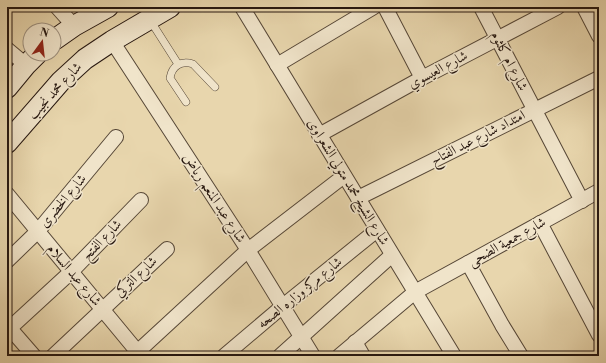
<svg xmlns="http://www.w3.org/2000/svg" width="606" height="363" font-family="'Libre Bodoni',Amiri,serif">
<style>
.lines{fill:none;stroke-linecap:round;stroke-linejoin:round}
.lane-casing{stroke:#564737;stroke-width:8}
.street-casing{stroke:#564737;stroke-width:16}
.secondary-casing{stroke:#261710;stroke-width:22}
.lane{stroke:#f0e4ca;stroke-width:7}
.street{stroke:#f0e4ca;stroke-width:14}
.secondary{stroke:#f0e4ca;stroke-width:20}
.labels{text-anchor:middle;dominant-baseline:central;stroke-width:3;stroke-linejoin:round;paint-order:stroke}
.street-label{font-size:14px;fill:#261710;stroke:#f0e4ca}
</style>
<rect width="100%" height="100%" fill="#e8d6ad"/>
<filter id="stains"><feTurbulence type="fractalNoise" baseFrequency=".005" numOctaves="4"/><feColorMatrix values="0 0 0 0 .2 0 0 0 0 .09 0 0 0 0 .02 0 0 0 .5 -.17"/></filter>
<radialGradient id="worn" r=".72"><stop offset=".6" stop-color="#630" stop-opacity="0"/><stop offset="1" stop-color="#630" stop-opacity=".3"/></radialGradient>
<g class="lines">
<defs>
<g id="lane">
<polyline points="150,20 178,64"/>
<path d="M186,102L170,78C172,66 181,60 193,64L215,87"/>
</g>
<g id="street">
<polyline points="57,7 74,26"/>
<polyline points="242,7 454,356"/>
<polyline points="385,7 422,78"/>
<polyline points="481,7 582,201"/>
<polyline points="584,7 599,36"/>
<polyline points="112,41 248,250 313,356"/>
<polyline points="7,49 26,65"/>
<polyline points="277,65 374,7"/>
<polyline points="319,135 422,78 558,7"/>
<polyline points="7,194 141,356"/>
<polyline points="358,198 599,78"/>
<polyline points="540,223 599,335"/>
<polyline points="7,261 38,231 116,137"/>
<polyline points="468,263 502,325 521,356"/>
<polyline points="7,325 34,356"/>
<polyline points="10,328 72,271 141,200"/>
<polyline points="355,342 363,356"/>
<polyline points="53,356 167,249"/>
<polyline points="133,356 248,250 344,176"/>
<polyline points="224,356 283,306 377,230"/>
<polyline points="280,356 392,255"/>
<polyline points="339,356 415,292 599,191"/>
</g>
<g id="secondary">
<polyline points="54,40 74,26 108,7"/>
<polyline points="7,88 26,65 37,54"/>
<polyline points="7,143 61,81 85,59 112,41 170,7"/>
</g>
</defs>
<!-- lane casing -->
<use href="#lane" class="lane-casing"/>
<!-- street casing -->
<use href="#street" class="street-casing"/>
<!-- secondary casing -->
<use href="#secondary" class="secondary-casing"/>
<!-- lane -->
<use href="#lane" class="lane"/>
<!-- street -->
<use href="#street" class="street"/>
<!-- secondary -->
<use href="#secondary" class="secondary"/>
</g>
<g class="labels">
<!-- street labels -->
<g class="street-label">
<text transform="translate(509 61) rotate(63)">شارع ام كلثوم</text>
<text transform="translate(438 70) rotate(-28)">شارع العيسوي</text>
<text transform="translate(55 91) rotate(-47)">شارع محمد نجيب</text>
<text transform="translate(478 138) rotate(-27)">امتداد شارع عبد الفتاح</text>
<text transform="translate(348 182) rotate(59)">شارع الشيخ محمد متولي الشعراوى</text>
<text transform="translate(214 198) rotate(57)">شارع عبد المنعم رياض</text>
<text transform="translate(63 201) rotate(-50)">شارع الخضرى</text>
<text transform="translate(102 240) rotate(-46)">شارع الفتح</text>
<text transform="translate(507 242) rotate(-29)">شارع جمعية الضحى</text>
<text transform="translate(74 275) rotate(50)">شارع عبد السلام</text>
<text transform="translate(136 277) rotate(-43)">شارع التركي</text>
<text transform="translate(300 293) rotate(-39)">شارع مركز وزاره الصحه</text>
</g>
</g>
<!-- margin -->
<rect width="606" height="363" fill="none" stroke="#e8d6ad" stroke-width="24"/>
<rect x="8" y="8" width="590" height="347" fill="none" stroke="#261710" stroke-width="2"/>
<rect x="12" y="12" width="582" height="339" fill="none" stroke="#261710"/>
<!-- north arrow -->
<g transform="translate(42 42) rotate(15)"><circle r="19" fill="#f0e4ca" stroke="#9f9280"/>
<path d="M0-3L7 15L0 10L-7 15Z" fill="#8f2418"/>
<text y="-6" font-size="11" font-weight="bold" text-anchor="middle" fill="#261710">N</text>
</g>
<rect width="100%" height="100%" filter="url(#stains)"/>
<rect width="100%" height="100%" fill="url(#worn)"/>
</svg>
